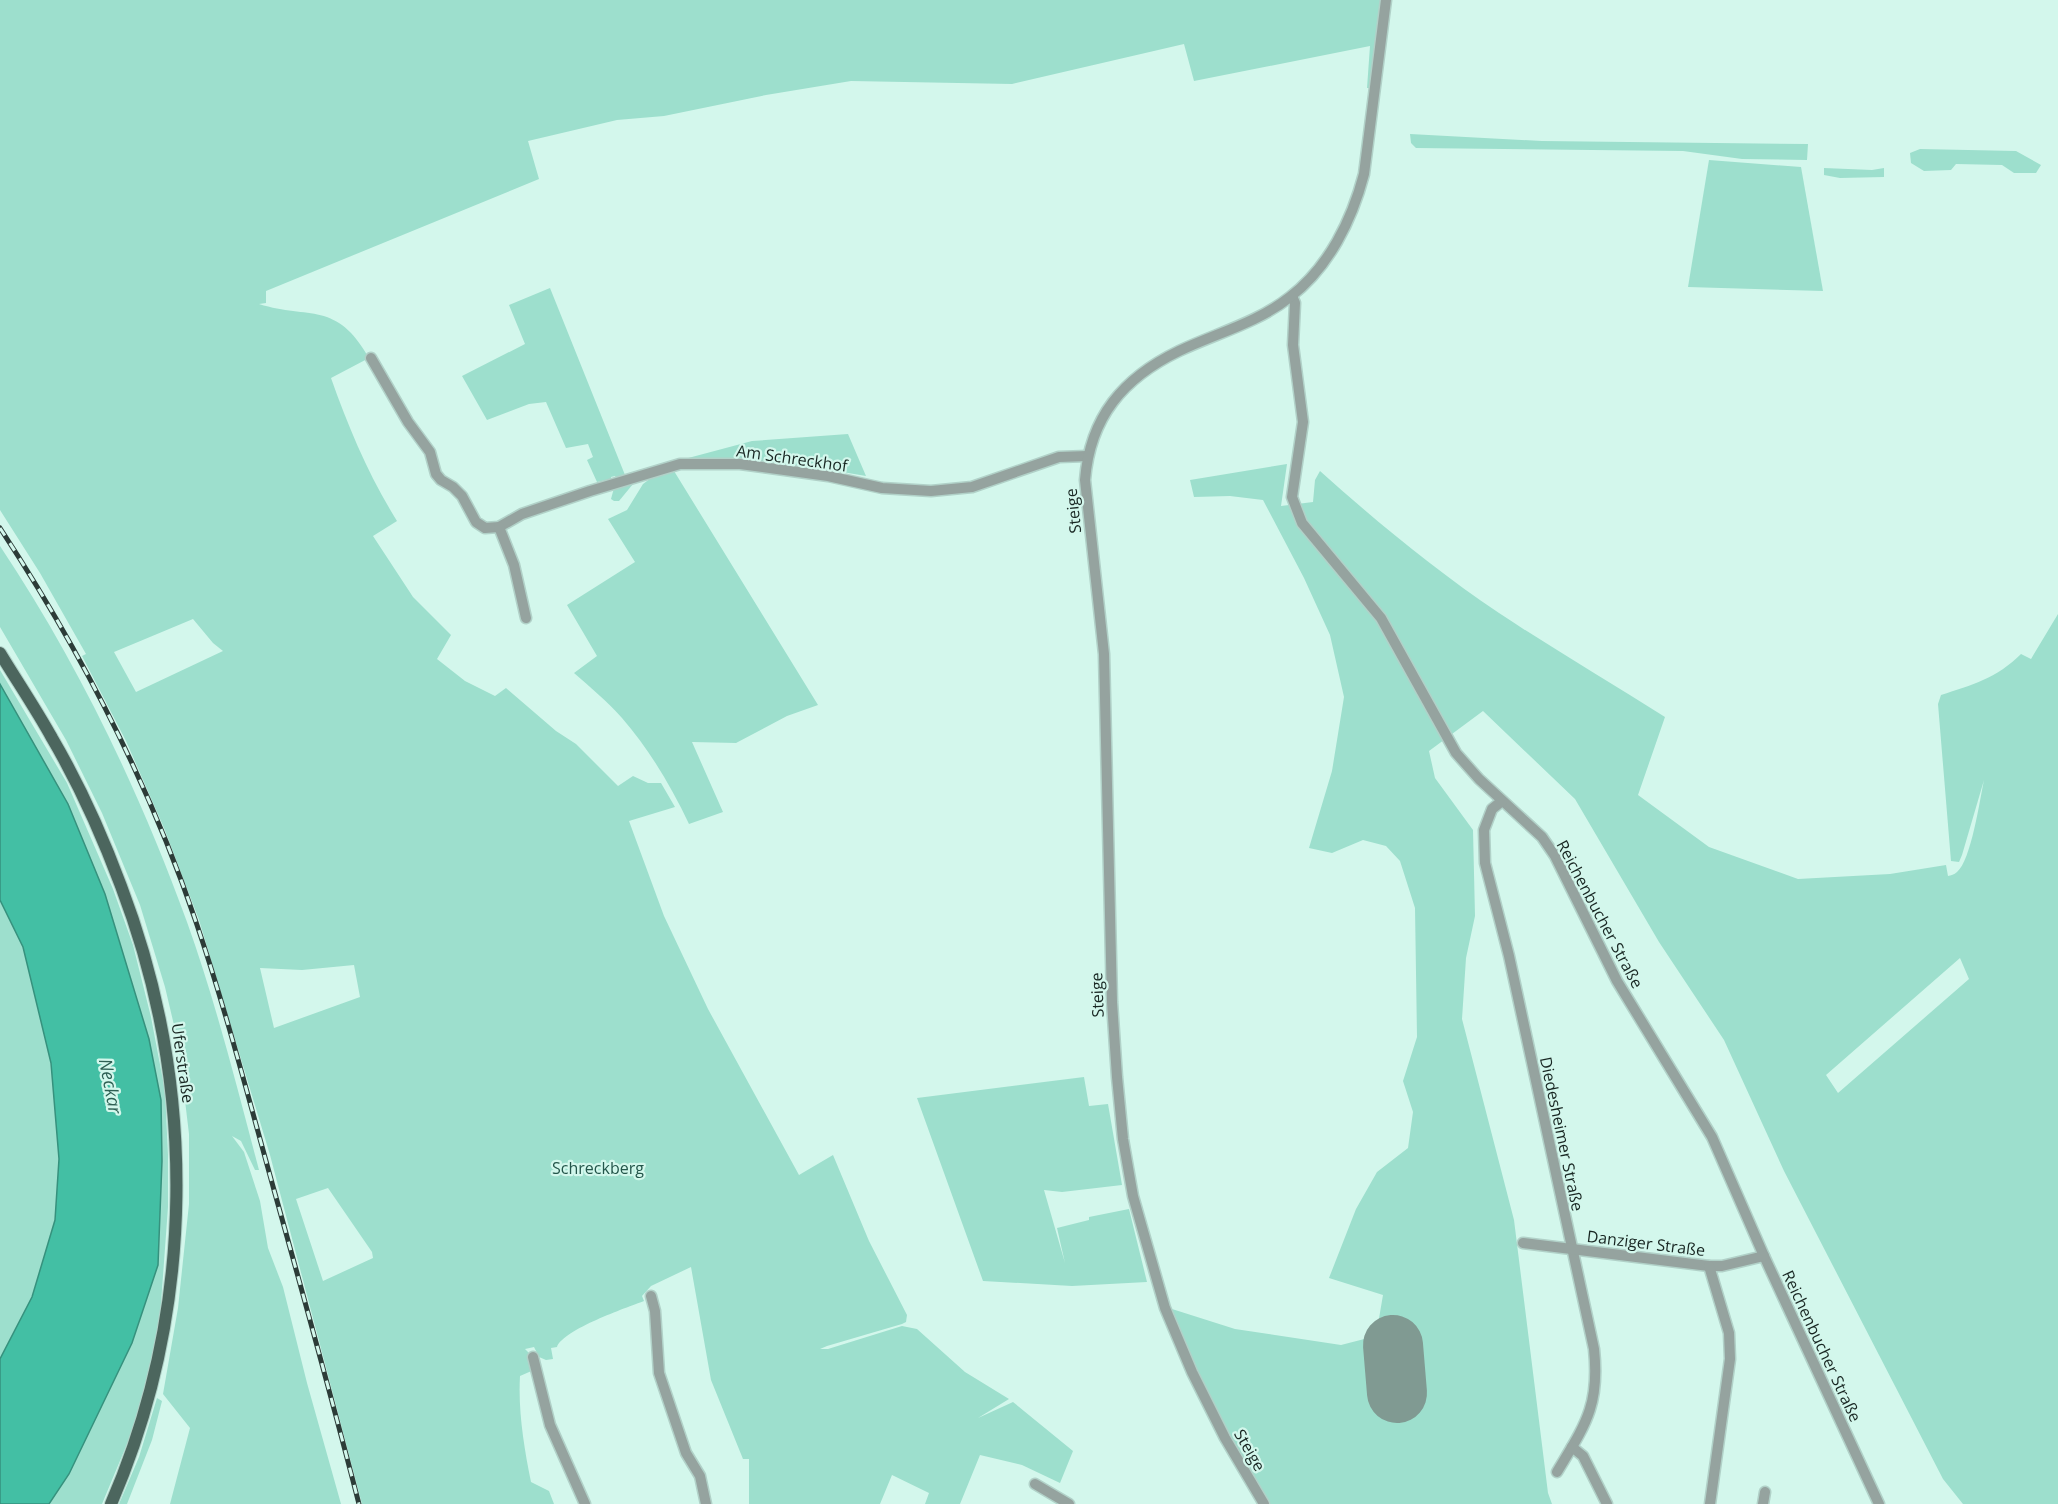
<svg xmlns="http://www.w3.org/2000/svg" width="2058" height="1504" font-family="'Open Sans',sans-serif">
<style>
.green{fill:#9ddfcd;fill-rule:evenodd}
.water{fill:#43bfa4;stroke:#36917d;stroke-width:1.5}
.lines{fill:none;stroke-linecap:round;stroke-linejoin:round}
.runway{stroke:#809a92;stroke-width:60}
.minor-casing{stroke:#b1d1c8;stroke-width:13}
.major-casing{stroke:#b1d1c8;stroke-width:14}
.minor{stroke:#95a39f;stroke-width:10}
.major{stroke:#4c665e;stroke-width:12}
.rail-casing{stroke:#2c3c38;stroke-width:5}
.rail{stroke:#d3f7ec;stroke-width:3;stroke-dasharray:9;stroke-linecap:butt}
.labels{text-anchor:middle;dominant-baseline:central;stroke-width:4.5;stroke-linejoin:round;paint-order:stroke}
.street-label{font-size:16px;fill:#182622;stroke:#d3f7ec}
.park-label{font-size:16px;fill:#24564b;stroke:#d3f7ec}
.water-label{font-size:18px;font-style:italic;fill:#2e6054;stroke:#d3f7ec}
</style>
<rect width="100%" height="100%" fill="#d3f7ec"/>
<!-- green -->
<g class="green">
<path d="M0,0H1382L1372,88H1367L1370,46L1194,81L1184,44L1012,84L851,81L766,95L664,116L617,120L528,141L539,179L266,291V303L259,304C310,320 336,300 369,358L331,378C349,429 369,476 397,521L373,536L413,597L451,635L437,659L465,681L495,696L506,688L556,731L576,744L618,786L633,776L648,783H661L675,807L629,821L664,916L708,1009L799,1175L833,1155L869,1241L907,1315L906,1322L902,1324L827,1346L820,1349H828L902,1326L917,1329L965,1372L1009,1399L978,1418L1013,1402L1073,1451L1060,1483L1022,1465L980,1455L960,1504H925L929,1493L892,1475L880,1504H749V1459H743L711,1380L691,1267L651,1286L642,1296L644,1301C626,1308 564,1329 557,1347L551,1348L553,1359L546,1360L539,1357L534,1347L525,1349L533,1357L536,1369L520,1376C518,1411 524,1447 531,1482L549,1491L554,1504H362L270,1155L199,920L164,828L126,741L82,656L86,654L40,573L0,510ZM193,619L213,643L223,651L136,692L114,652ZM354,965L360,997L274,1028L260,968L302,970ZM328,1188L372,1252L373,1258L323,1281L296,1199Z"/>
<polygon points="1410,134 1542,141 1808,144 1807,160 1742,159 1683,151 1416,148 1411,143"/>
<polygon points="1920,149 2016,151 2041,165 2036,173 2014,173 2002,165 1956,164 1951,170 1924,171 1911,163 1910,153"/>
<polygon points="1709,160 1801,167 1823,291 1688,287"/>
<polygon points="1824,168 1872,170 1884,168 1884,177 1840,178 1824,175"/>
<polygon points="550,288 625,475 616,478 615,476 611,477 611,479 597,482 587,460 593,457 588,444 566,448 546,402 529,404 487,420 462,376 525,344 509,305"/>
<path d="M848,434L866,476C802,465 743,456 677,461L752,441Z"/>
<path d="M1287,464L1281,506L1313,502L1315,480L1320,471C1377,522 1435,570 1499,613C1553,649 1610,682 1665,717L1638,795L1709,847L1798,879L1890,874L1946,865L1948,876C1951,875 1954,875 1957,872C1971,861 1980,799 1984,780L1962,855L1959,862L1951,861L1938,704L1941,695C1972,685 1997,678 2021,654L2031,659L2058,614V1504H1963L1943,1479L1784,1171L1724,1040L1659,942L1575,799L1483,711L1429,751L1435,778L1473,830L1475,916L1466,958L1462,1019L1514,1220L1548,1493L1552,1504H1268L1192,1372L1172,1309L1235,1329L1341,1345L1376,1336L1383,1295L1329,1278L1356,1209L1377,1172L1408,1148L1413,1112L1403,1081L1417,1037L1415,908L1400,861L1386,846L1363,840L1332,853L1309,848L1332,771L1344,697L1330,635L1304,578L1263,500L1230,496L1194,497L1190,480ZM1960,958L1969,979L1838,1093L1826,1075Z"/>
<path d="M674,471L818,705L787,716L736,743L692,742L723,812L689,824C671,786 649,749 622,718C607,701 590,687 574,673L597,656L567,605L635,562L608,519L627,510L643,484L651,478Z"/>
<polygon points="632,483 633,484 619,501 614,501 611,499 614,488"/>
<path d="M0,546C78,663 139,790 187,922C216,1003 237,1087 259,1170H255L241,1141L232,1136L244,1152L260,1201L268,1248L283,1287L307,1383L341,1504H170L190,1428L163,1394L178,1308L189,1204V1134L178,1042L165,987L140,905L102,813L66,740L0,627Z"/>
<polygon points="0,670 67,783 113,889 133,945 151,1017 165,1091 168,1155 168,1207 160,1317 151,1370 132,1432 102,1504 49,1504 69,1474 132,1343 158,1265 162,1161 161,1100 105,894 67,804 0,684"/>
<polygon points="0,900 23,947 51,1063 59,1159 55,1220 32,1297 0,1359"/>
<polygon points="1084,1077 1089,1106 1108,1104 1122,1185 1062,1192 1044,1190 1065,1263 1057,1228 1089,1220 1089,1217 1129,1209 1147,1282 1072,1286 983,1281 917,1098"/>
<polygon points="157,1398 162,1401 152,1440 127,1504 119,1504 139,1457"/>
</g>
<!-- water -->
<polygon class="water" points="0,684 68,804 105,894 149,1039 161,1100 162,1161 158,1265 132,1343 69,1474 49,1504 0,1504 0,1359 32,1297 55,1220 59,1159 51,1063 23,947 0,900"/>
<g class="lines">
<!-- runway -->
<polyline class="runway" points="1393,1345 1397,1393"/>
<defs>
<g id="minor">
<polyline points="1292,296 1295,303 1293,345 1303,422 1292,497 1302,523 1381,618 1456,753 1479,779 1542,837 1555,856 1617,981 1712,1137 1764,1256 1879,1504"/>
<polyline points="371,358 408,422 430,452 436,474 441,480 453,487 462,496 476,522 485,528 499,527 522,514 590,491 680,464 740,464 828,476 882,488 931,491 972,487 1059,457 1087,456"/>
<polyline points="499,527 514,565 526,618"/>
<path d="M1502,801L1492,809L1484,830L1485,863L1509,956L1594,1349C1600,1406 1585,1425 1557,1472"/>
<polyline points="1523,1243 1709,1266 1722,1266 1764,1256"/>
<polyline points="1709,1266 1729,1333 1730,1359 1710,1504"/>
<polyline points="651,1296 655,1311 659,1373 686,1453 700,1476 706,1504"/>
<polyline points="533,1357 550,1425 585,1504"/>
<polyline points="1572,1447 1583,1456 1607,1504"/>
<polyline points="1035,1484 1069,1504"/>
<path d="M1264,1504L1225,1438L1192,1372L1165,1308L1133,1196L1123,1139L1117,1077L1112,1002L1104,654L1085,480C1090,417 1123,378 1179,351C1217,333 1257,323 1290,297C1329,267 1352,220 1364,174L1386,0"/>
<polyline points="1763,1504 1765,1492"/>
</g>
<path id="major" d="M0,653C17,681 36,709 52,738C79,784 102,835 121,886C197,1086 196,1307 111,1504"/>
</defs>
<!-- minor casing -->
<use href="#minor" class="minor-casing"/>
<!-- major casing -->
<use href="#major" class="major-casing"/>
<!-- minor -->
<use href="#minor" class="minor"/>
<!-- major -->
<use href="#major" class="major"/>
<defs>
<path id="rail" d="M0,528C80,650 149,783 196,922C226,1010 249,1100 274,1190C303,1294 332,1399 359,1504"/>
</defs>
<!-- rail casing -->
<use href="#rail" class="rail-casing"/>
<!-- rail -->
<use href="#rail" class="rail"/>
</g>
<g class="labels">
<!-- street labels -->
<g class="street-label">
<text transform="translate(792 458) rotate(8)">Am Schreckhof</text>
<text transform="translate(1073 511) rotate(-96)">Steige</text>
<text transform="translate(1600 914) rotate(62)">Reichenbucher Straße</text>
<text transform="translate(1097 995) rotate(-92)">Steige</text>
<text transform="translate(183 1063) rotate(82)">Uferstraße</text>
<text transform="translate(1562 1134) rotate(78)">Diedesheimer Straße</text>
<text transform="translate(1646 1243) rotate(7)">Danziger Straße</text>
<text transform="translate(1822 1346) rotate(65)">Reichenbucher Straße</text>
<text transform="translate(1250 1450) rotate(60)">Steige</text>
</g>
<!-- park labels -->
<g class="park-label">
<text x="598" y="1168">Schreckberg</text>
</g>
<!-- water labels -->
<g class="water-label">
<text transform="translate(111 1086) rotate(79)">Neckar</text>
</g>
</g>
</svg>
